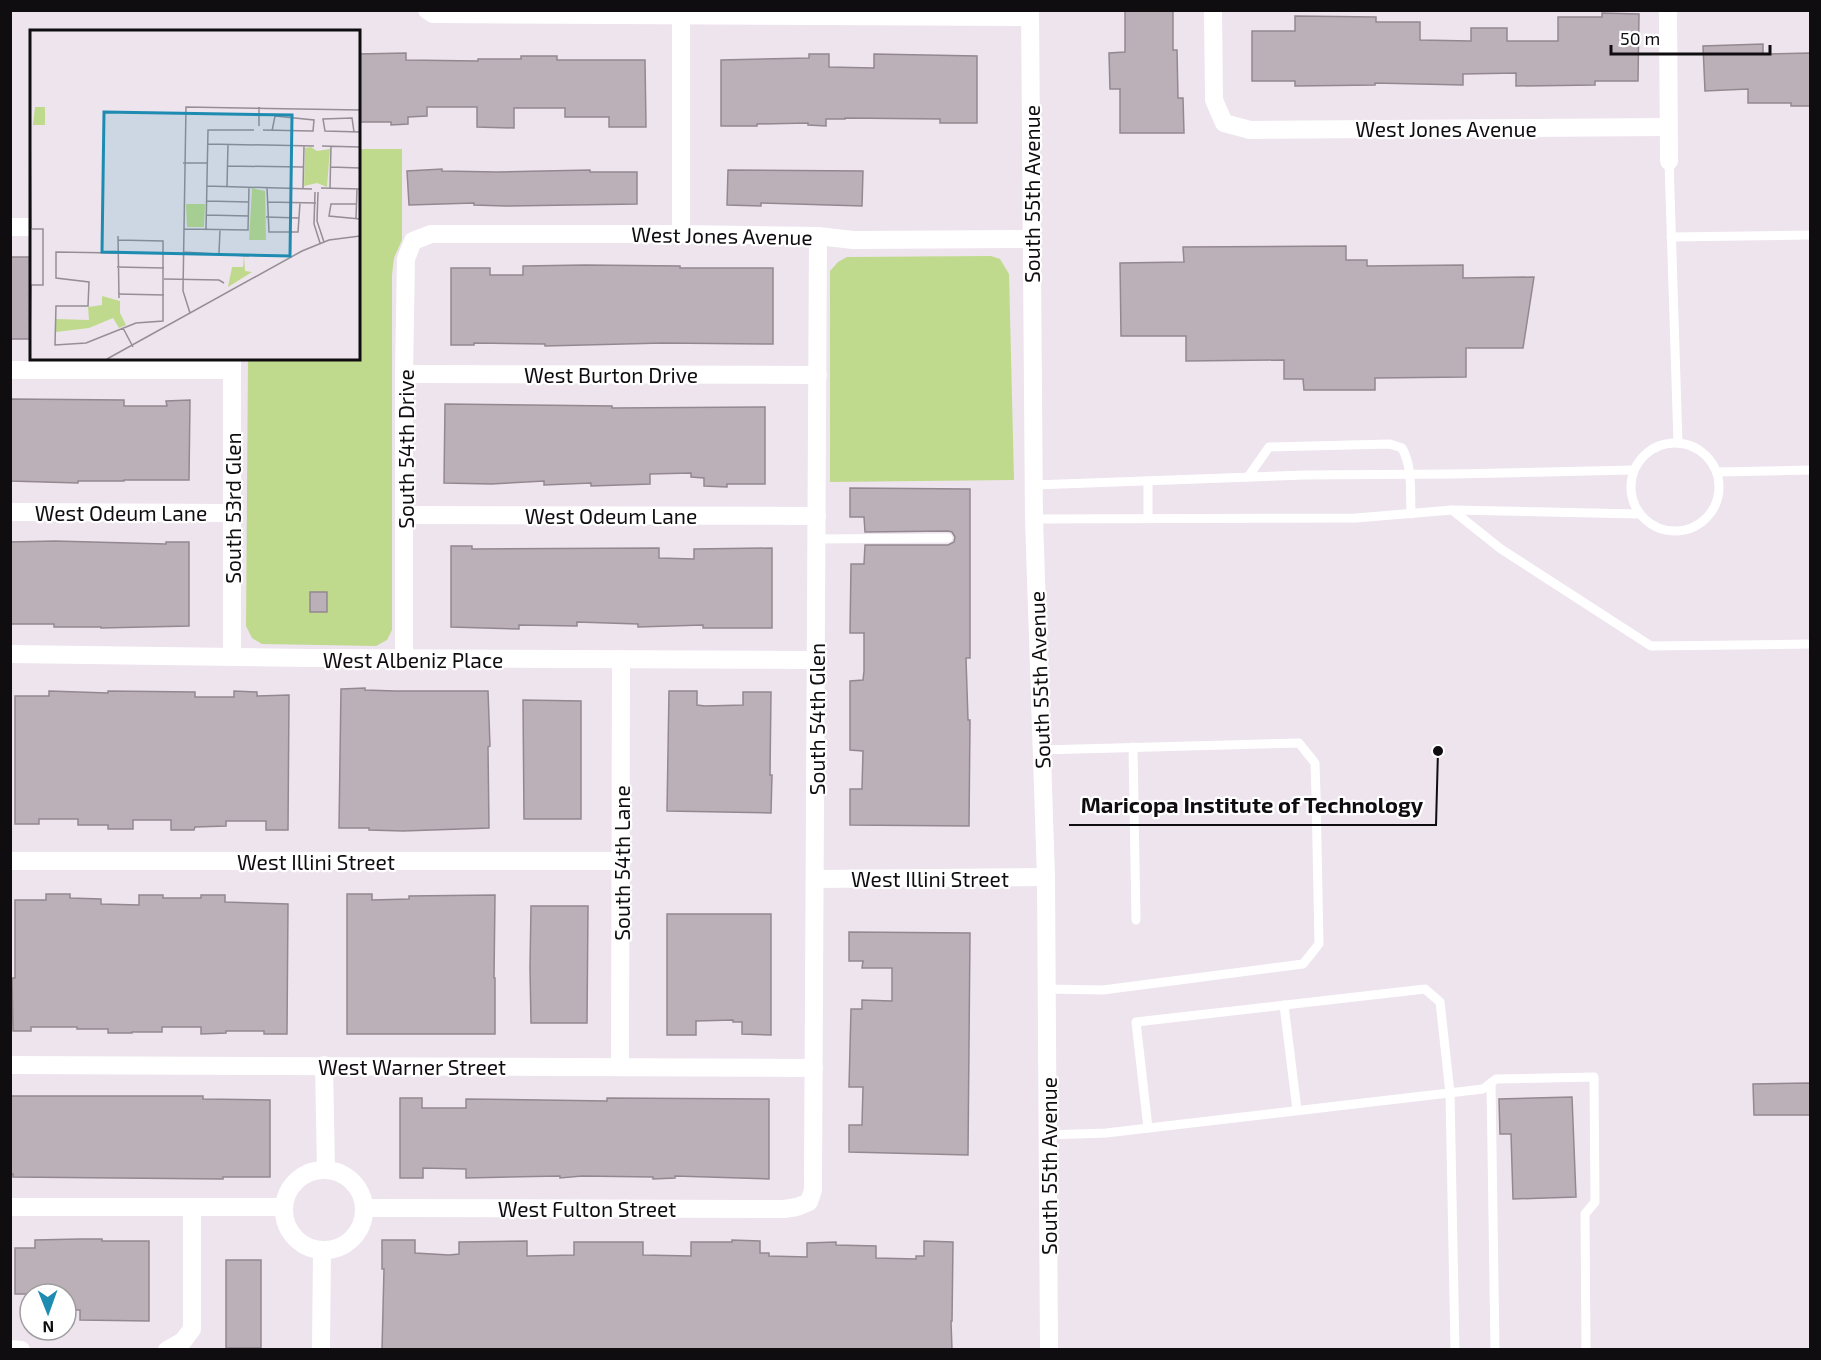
<svg xmlns="http://www.w3.org/2000/svg" width="1821" height="1360" font-family="'Exo 2',sans-serif">
<style>
.green{fill:#c0da8d}
.building{fill:#bcb0b8;stroke:#948890;stroke-width:1.5}
.lines{fill:none;stroke-linecap:round;stroke-linejoin:round}
.lane{stroke:#fff;stroke-width:9}
.street{stroke:#fff;stroke-width:18}
.labels{text-anchor:middle;dominant-baseline:central;stroke-width:4.5;stroke-linejoin:round;paint-order:stroke}
.street-label{font-size:21px;fill:#100d10;stroke:#fff}
.inset-road{fill:none;stroke:#958e95;stroke-width:1.5}
.view{fill:#1e8bb1;fill-opacity:0.15;stroke:#1e8bb1;stroke-width:3}
.inset-edge{fill:none;stroke:#100d10;stroke-width:3}
.leader{fill:none;stroke:#100d10;stroke-width:2}
.callout-dot{fill:#100d10;stroke:#fff;stroke-width:2}
.callout-label{font-size:22px;text-anchor:middle;font-weight:bold;fill:#100d10;stroke:#fff;stroke-width:4.5;stroke-linejoin:round;paint-order:stroke}
</style>
<rect width="100%" height="100%" fill="#ede4ee"/>
<!-- green -->
<g class="green">
<polygon points="359,149 402,149 402,240 394,258 392,275 392,630 387,640 376,646 262,644 252,638 246,626 248,359 358,358"/>
<polygon points="991,256 1000,259 1009,274 1014,480 830,482 830,271 838,262 847,257"/>
</g>
<!-- building -->
<g class="building">
<polygon points="1125,10 1173,10 1173,50 1177,50 1178,98 1183,98 1184,133 1120,133 1120,89 1110,89 1109,53 1125,52"/>
<polygon points="1602,13 1639,14 1638,81 1595,81 1595,85 1516,86 1516,73 1463,74 1463,85 1375,83 1375,85 1295,86 1295,81 1252,81 1252,31 1295,31 1295,16 1376,17 1376,22 1420,22 1420,40 1471,41 1471,28 1507,28 1507,41 1558,41 1558,17 1602,17"/>
<polygon points="1763,44 1763,54 1810,53 1810,106 1791,106 1791,103 1748,103 1748,89 1705,91 1703,46"/>
<polygon points="406,53 406,60 478,61 478,59 521,59 521,56 557,56 557,60 645,60 646,127 609,127 609,117 565,117 565,108 514,108 514,128 477,127 477,107 427,107 427,116 408,117 408,124 391,125 391,122 358,122 358,54"/>
<polygon points="809,54 829,54 829,67 874,68 874,54 977,56 977,123 940,123 940,119 845,118 845,119 826,119 826,126 808,125 808,123 757,124 757,126 721,126 721,60 809,58"/>
<polygon points="442,169 442,171 497,172 590,170 590,172 637,172 637,204 505,206 474,205 474,203 409,205 407,171"/>
<polygon points="728,170 863,171 862,206 761,203 761,206 727,205"/>
<polygon points="1346,246 1346,260 1367,260 1367,266 1463,265 1463,278 1534,277 1523,348 1466,348 1466,377 1375,378 1375,390 1304,390 1303,379 1284,379 1284,360 1186,361 1186,336 1121,336 1120,263 1184,262 1183,247"/>
<rect x="10" y="257" width="21" height="82"/>
<polygon points="585,265 680,266 680,268 773,268 773,344 663,343 545,346 545,344 474,343 474,345 451,345 451,268 490,268 490,275 523,275 523,266"/>
<polygon points="10,399 124,400 124,406 167,406 166,401 190,400 189,480 124,480 124,481 78,481 78,483 10,481"/>
<polygon points="445,404 612,406 612,408 765,407 765,484 727,484 727,487 704,486 704,478 691,477 691,473 650,474 650,484 591,486 591,483 544,485 544,481 491,484 444,483"/>
<polygon points="850,488 970,489 970,658 966,658 968,720 970,720 969,826 850,825 850,789 862,789 863,751 850,750 850,681 863,680 864,671 864,633 850,633 851,564 864,564 865,545 948,545 954,542 955,537 952,532 948,531 865,532 864,517 850,517"/>
<polygon points="55,541 166,544 166,542 189,542 189,626 101,628 101,627 54,627 54,624 10,624 10,542"/>
<polygon points="451,546 472,546 472,549 659,548 659,558 694,559 694,549 772,548 772,628 703,628 703,625 638,627 638,624 577,622 577,626 519,625 519,629 451,627"/>
<rect x="310" y="592" width="17" height="20"/>
<polygon points="365,688 365,690 395,691 488,691 490,746 488,747 489,828 403,831 369,830 369,828 339,828 341,689"/>
<polygon points="49,691 108,693 108,691 195,692 195,697 234,697 234,691 257,692 257,696 289,695 288,830 266,830 266,821 226,821 226,826 195,827 194,830 171,830 171,820 133,820 133,829 108,829 108,825 78,825 78,819 39,819 39,824 15,824 15,696 49,696"/>
<polygon points="669,691 697,691 697,705 705,706 743,705 743,692 771,692 770,775 772,775 771,813 667,811"/>
<polygon points="523,700 581,701 581,819 524,819"/>
<polygon points="46,894 70,894 70,898 101,899 101,904 139,905 139,895 163,895 163,898 201,898 201,895 225,895 225,902 288,904 287,1034 264,1034 264,1031 226,1031 226,1033 201,1034 201,1027 162,1027 162,1032 132,1032 132,1033 108,1033 108,1029 77,1029 77,1027 31,1027 31,1031 13,1031 12,978 15,978 15,900 46,900"/>
<polygon points="347,894 372,894 372,900 409,899 409,896 495,895 494,978 495,978 495,1034 347,1034"/>
<polygon points="531,906 588,906 587,1023 531,1023 530,968"/>
<polygon points="667,914 771,914 771,1035 742,1034 742,1022 733,1022 733,1020 696,1021 696,1035 667,1035"/>
<polygon points="849,932 970,933 968,1155 849,1152 849,1125 862,1125 863,1087 849,1087 851,1009 862,1009 862,1000 892,1001 892,968 862,968 863,961 849,961"/>
<polygon points="1810,1083 1810,1115 1754,1115 1753,1084"/>
<polygon points="10,1096 203,1096 203,1099 270,1100 270,1177 223,1177 223,1179 13,1177 13,1174 10,1174"/>
<polygon points="1572,1097 1576,1197 1513,1199 1511,1134 1500,1134 1499,1099"/>
<polygon points="400,1098 422,1098 422,1108 466,1108 466,1099 607,1101 607,1098 769,1099 769,1179 675,1176 675,1178 653,1179 653,1177 582,1176 560,1178 560,1176 466,1178 466,1169 423,1168 423,1178 400,1178"/>
<polygon points="80,1239 102,1239 102,1241 149,1241 149,1321 80,1320 80,1310 66,1310 66,1294 15,1294 15,1248 35,1248 35,1240"/>
<polygon points="382,1240 415,1240 415,1253 449,1255 459,1254 459,1242 527,1241 527,1256 574,1255 574,1242 643,1242 643,1255 691,1256 691,1242 732,1242 732,1240 760,1241 760,1253 769,1253 769,1256 807,1257 807,1243 836,1242 836,1245 876,1246 876,1258 916,1259 916,1256 924,1256 924,1241 953,1242 952,1321 951,1321 952,1350 382,1350 384,1269 382,1269"/>
<rect x="226" y="1260" width="35" height="88"/>
</g>
<g class="lines">
<!-- lane -->
<g class="lane">
<polyline points="1669,161 1678,443"/>
<polyline points="1671,237 1810,235"/>
<circle cx="1675" cy="487" r="44"/>
<polyline points="1717,472 1810,470"/>
<path d="M1248,477L1269,447L1390,444L1402,448C1413,468 1410,492 1411,514"/>
<polyline points="1148,481 1148,518"/>
<polyline points="1034,485 1304,475 1453,474 1633,470"/>
<polyline points="1452,510 1501,549 1651,646 1810,644"/>
<polyline points="1034,519 1356,518 1452,510 1639,514"/>
<polyline points="817,539 948,538"/>
<polyline points="1133,747 1136,920"/>
<polyline points="1041,750 1299,743 1315,763 1316,794 1319,944 1303,964 1103,990 1046,989"/>
<polyline points="1284,1005 1297,1110"/>
<polyline points="1491,1083 1495,1350"/>
<polyline points="1148,1128 1136,1022 1425,989 1440,1002 1450,1093 1455,1350"/>
<polyline points="1047,1135 1106,1133 1483,1089 1496,1079 1594,1077 1595,1202 1585,1214 1586,1350"/>
</g>
<!-- street -->
<g class="street">
<polyline points="427,10 433,14 1030,17"/>
<polyline points="1030,10 1034,519 1046,877 1049,1350"/>
<polyline points="1213,10 1214,100 1224,123 1250,130 1668,127"/>
<polyline points="1668,10 1669,161"/>
<polyline points="10,227 32,227"/>
<polyline points="681,234 681,15"/>
<polyline points="10,370 232,370"/>
<polyline points="404,374 818,375"/>
<polyline points="10,512 232,513"/>
<polyline points="405,515 817,516"/>
<polyline points="10,654 311,658 816,660"/>
<polyline points="232,657 232,358"/>
<polyline points="404,659 404,374 406,259 413,241 431,234 681,234 818,236 853,240 1031,239"/>
<polyline points="10,861 622,861"/>
<polyline points="815,879 1046,877"/>
<polyline points="10,1065 814,1068"/>
<polyline points="324,1065 326,1170"/>
<polyline points="620,1066 621,659"/>
<circle cx="324" cy="1210" r="40"/>
<polyline points="10,1207 284,1207"/>
<polyline points="365,1208 784,1209 797,1207 809,1202 813,1190 813,1179 818,236"/>
<polyline points="10,1349 21,1350"/>
<polyline points="167,1350 183,1341 192,1329 192,1208"/>
<polyline points="321,1350 322,1251"/>
</g>
</g>
<g class="labels">
<!-- street labels -->
<g class="street-label">
<text x="1446" y="128">West Jones Avenue</text>
<text transform="translate(1031 194) rotate(-90)">South 55th Avenue</text>
<text transform="translate(722 235) rotate(1)">West Jones Avenue</text>
<text x="611" y="374">West Burton Drive</text>
<text transform="translate(405 449) rotate(-90)">South 54th Drive</text>
<text transform="translate(232 508) rotate(-90)">South 53rd Glen</text>
<text x="121" y="512">West Odeum Lane</text>
<text x="611" y="515">West Odeum Lane</text>
<text x="413" y="659">West Albeniz Place</text>
<text transform="translate(1039 680) rotate(-92)">South 55th Avenue</text>
<text transform="translate(816 719) rotate(-90)">South 54th Glen</text>
<text x="316" y="861">West Illini Street</text>
<text transform="translate(621 863) rotate(-90)">South 54th Lane</text>
<text x="930" y="878">West Illini Street</text>
<text x="412" y="1066">West Warner Street</text>
<text transform="translate(1048 1166) rotate(-90)">South 55th Avenue</text>
<text x="587" y="1208">West Fulton Street</text>
</g>
</g>
<!-- overview -->
<g transform="translate(30 30)">
<rect width="330" height="330" fill="#ede4ee"/>
<path d="M5,77H15V95H3ZM281,117L287,121L300,119L297,157L287,153L274,156L275,118ZM222,158L235,161L236,210H219ZM156,174H175L174,197H157ZM214,225L215,241L222,242L198,257L202,237H213ZM72,266L90,271V283L96,295L89,298L83,288L59,298L26,302V289L59,290L58,277L72,275Z" fill="#c0da8d"/>
<path class="inset-road" d="M0,94L1,199M229,96V77M233,100L281,101H283L284,90L245,86L242,101M324,102L322,88L293,89L295,101L330,102M178,114L284,116M292,116L330,117M153,133H177M197,136L273,137M301,137L330,138M177,156L282,159M197,156L198,114M237,158L239,202H268L270,173M273,158L274,116M291,158L330,159M300,158L301,116M285,162L284,194L290,213M288,162L287,191L294,212M176,171L219,172M237,172L286,173M327,174H301L299,186L330,189M176,185L219,186M236,187L269,188M326,188L327,159M154,199L218,200L219,157M176,200L178,100H224M88,206L89,268M153,222L219,226M87,223L26,222V248L59,252L58,276H26L25,315L56,313L106,293L133,291V211L88,210M189,223L190,200M87,237L134,238M134,249L189,250L194,253M0,255H13V199H2M88,264L134,265M160,283L153,261L156,77L330,80M93,298L103,317M0,309L1,255M77,329L272,221L299,210L330,206"/>
<path class="view" d="M74,82L262,85L260,226L72,222Z"/>
<rect width="330" height="330" class="inset-edge"/>
</g>
<!-- callouts -->
<path class="leader" d="M1438 751L1436 825H1069"/>
<circle class="callout-dot" cx="1438" cy="751" r="6"/>
<g class="callout-label">
<text x="1252" y="813">Maricopa Institute of Technology</text>
</g>
<!-- border -->
<rect width="1821" height="1360" fill="none" stroke="#100d10" stroke-width="24"/>
<!-- north arrow -->
<g transform="translate(48 1312) rotate(179)"><circle r="28" fill="#ffffff" stroke="#9f9e9f" stroke-width="1.5"/>
<path d="M0-4.5L10 22L0 15L-10 22Z" fill="#1e8bb1"/>
<text y="-9" font-size="16" font-weight="bold" text-anchor="middle" fill="#100d10">N</text>
</g>
<!-- scale -->
<path d="M1611 45v9h159v-9" fill="none" stroke="#100d10" stroke-width="3"/>
<text x="1620" y="45" font-size="18" fill="#100d10" stroke="#ffffff" stroke-width="4.5" paint-order="stroke">50 m</text>
</svg>
